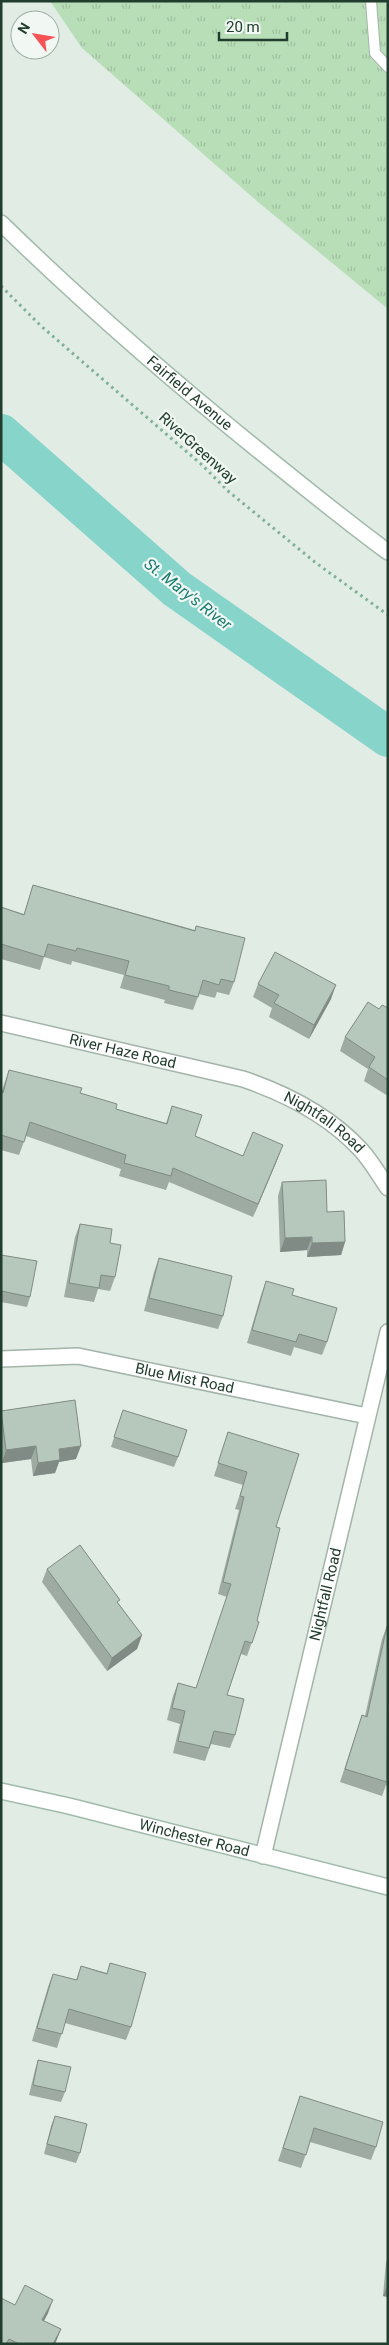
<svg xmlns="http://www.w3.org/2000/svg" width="389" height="2345" font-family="Roboto,sans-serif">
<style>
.grass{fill:url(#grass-tufts)}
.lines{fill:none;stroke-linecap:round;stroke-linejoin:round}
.river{stroke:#86d4ca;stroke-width:40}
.lane-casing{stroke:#a3b4a9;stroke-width:12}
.street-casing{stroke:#a3b4a9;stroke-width:18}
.secondary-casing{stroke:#a1bbab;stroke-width:18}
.path{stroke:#7fb194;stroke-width:3;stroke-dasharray:2.5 4;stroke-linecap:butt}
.lane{stroke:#fff;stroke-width:10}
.street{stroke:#fff;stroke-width:15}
.secondary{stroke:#fff;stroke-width:15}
.wall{fill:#9daba2}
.shaded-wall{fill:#7f8b84}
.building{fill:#b6c7bc;stroke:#7f8b84}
.labels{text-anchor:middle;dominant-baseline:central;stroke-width:4.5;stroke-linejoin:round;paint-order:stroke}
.street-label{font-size:15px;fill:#203d2d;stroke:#f1f8f3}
.water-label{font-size:16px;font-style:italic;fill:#187c71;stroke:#f1f8f3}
</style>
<defs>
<pattern id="grass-tufts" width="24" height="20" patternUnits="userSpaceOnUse" patternTransform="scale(1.25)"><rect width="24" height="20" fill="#b8deb8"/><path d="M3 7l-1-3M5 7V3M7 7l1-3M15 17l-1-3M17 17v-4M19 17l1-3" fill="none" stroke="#9ebf9e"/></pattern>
</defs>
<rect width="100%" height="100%" fill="#e0ece4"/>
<!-- grass -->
<polygon class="grass" points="50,1 388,1 388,309 258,202 82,48"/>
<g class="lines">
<!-- river -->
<polyline class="river" points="1,434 177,589 388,737"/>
<defs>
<polyline id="lane" points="371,1 375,53 388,67"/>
<g id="street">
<path id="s1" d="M1,1023L243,1079C287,1094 329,1115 361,1150C371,1161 379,1175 388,1188"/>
<path id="s2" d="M1,1359L78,1356L367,1416"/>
<path id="s3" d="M263,1856L388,1332"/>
</g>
<g id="secondary">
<path id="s4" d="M1,223C86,306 176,384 268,458C308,490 347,522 388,552"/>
<path id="s5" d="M1,1791L69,1806L388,1887"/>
</g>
</defs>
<!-- lane casing -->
<use href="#lane" class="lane-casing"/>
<!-- street casing -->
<use href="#street" class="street-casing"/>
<!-- secondary casing -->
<use href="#secondary" class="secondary-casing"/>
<!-- path -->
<polyline class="path" points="1,286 41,326 202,465 228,491 316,563 388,615"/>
<!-- lane -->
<use href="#lane" class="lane"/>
<!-- street -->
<use href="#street" class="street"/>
<!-- secondary -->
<use href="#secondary" class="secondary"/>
</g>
<!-- wall -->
<g class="wall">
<polygon points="33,885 195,930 196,926 234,982 229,995 217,992 215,998 199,994 193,1010 164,1003 165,1000 120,988 124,975 72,961 71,965 44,957 40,970 1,959 1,907 24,914"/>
<polygon points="258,984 331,999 309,1039 269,1017 272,1008 253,997"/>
<polygon points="388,1008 388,1096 364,1081 368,1069 340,1051 345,1037 379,1009"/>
<polygon points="9,1070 80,1093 116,1109 166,1123 172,1106 195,1136 243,1156 278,1158 253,1217 169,1182 166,1190 119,1176 121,1169 26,1136 19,1155 1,1150 1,1093"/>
<polygon points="282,1182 327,1212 345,1242 341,1255 307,1257 307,1250 280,1252 278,1196"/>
<polygon points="80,1224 110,1243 115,1277 110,1291 98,1289 94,1302 64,1297 75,1237"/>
<polygon points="1,1255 30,1297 27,1307 1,1302"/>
<polygon points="159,1258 223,1316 218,1329 144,1311 154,1272"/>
<polygon points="266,1281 292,1295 327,1342 322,1355 294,1347 291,1356 247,1343 261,1295"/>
<polygon points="123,1410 178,1457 174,1467 111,1447"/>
<polygon points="1,1411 76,1459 59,1462 55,1473 33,1476 31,1459 2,1463"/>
<polygon points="228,1432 276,1527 257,1621 259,1622 247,1656 241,1654 227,1695 235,1735 230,1748 211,1744 205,1761 173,1753 180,1724 167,1720 173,1696 178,1683 196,1688 227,1597 218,1594 239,1510 235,1509 243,1485 214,1476"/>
<polygon points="47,1569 119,1604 142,1635 137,1649 107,1671 42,1582"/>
<polygon points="387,1626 388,1626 388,1785 386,1785 382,1796 340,1782 362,1715 365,1716 382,1639"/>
<polygon points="110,1963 131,2027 126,2040 65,2023 57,2048 32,2041 48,1987 53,1974 76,1980 81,1966 107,1973"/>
<polygon points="38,2060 65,2092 61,2102 29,2095 35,2070"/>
<polygon points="300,2096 376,2147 371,2160 310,2142 301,2168 278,2161"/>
<polygon points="55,2116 80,2153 76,2163 44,2154 51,2126"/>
<polygon points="388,2258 388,2297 383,2296 386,2262"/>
<polygon points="1,2298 15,2305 48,2313 44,2321 61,2329 55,2344 1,2344"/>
</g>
<!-- shaded-wall -->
<g class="shaded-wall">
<polygon points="336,985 331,999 309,1039 314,1025"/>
<polygon points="283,1145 278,1158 253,1217 258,1204"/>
<polygon points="312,1237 307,1250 280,1252 285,1238"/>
<polygon points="345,1242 341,1255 307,1257 312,1243"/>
<polygon points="36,1446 31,1459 2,1463 6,1450"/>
<polygon points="81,1446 76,1459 59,1462 55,1473 33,1476 38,1463 59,1449"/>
<polygon points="142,1635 137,1649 107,1671 112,1658"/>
<polygon points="387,2286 388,2287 388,2297 383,2296"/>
<polygon points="53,2300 48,2313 37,2333 42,2320"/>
<polygon points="61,2329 55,2344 53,2344"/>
</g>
<!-- building -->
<g class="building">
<polygon points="33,885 195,931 196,926 245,938 234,982 221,979 219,985 203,980 198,997 169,990 169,986 125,975 129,961 77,948 76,951 48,944 44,957 1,944 1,907 24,915"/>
<polygon points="275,952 336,985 314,1025 274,1003 279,995 258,984"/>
<polygon points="368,1002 379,1009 382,1005 388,1008 388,1080 369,1067 375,1057 345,1037"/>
<polygon points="9,1070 82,1088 80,1093 117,1104 116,1109 167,1124 172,1106 202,1115 195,1136 243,1156 253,1132 283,1145 258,1204 173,1168 171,1176 124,1163 126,1155 30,1122 24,1142 1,1135 1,1093 3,1093"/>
<polygon points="326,1180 327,1212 344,1211 345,1242 312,1243 312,1237 285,1238 282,1182"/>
<polygon points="80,1224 112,1229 110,1243 121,1245 115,1277 101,1275 99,1288 69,1283"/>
<polygon points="1,1255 37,1261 30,1297 1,1291"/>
<polygon points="159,1258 232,1276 223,1316 149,1298"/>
<polygon points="266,1281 294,1289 292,1295 337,1308 327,1342 299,1334 296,1342 252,1330"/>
<polygon points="75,1400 81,1446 59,1449 60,1460 38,1463 36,1446 6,1450 1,1411"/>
<polygon points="123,1410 187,1430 178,1457 114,1437"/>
<polygon points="228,1432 299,1454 276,1527 280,1528 257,1621 259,1622 252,1643 245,1641 227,1695 244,1699 235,1735 214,1731 209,1748 178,1741 185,1711 172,1708 178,1683 196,1688 231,1584 223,1582 244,1497 240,1496 247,1472 218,1463"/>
<polygon points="80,1545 120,1600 117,1602 142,1635 112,1658 47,1569"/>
<polygon points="387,1626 388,1626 387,1782 345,1769 362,1715 367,1717"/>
<polygon points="110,1963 146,1973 131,2027 69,2009 62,2034 37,2028 53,1974 77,1980 81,1966 107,1974"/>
<polygon points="38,2060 71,2067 65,2092 33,2085"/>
<polygon points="300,2096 383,2122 376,2147 314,2128 306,2155 283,2148"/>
<polygon points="55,2116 87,2124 80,2153 47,2144"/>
<polygon points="25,2285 53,2300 42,2320 61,2329 53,2344 19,2344 9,2339 6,2344 1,2343 1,2298 15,2305"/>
</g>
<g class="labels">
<!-- street labels -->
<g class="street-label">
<text stroke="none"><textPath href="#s4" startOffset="254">Fairfield Avenue</textPath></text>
<text transform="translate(198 448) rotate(42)">RiverGreenway</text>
<text stroke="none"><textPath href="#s1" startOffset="125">River Haze Road</textPath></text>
<text stroke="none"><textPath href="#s1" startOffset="341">Nightfall Road</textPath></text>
<text stroke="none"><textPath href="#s2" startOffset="186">Blue Mist Road</textPath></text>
<text stroke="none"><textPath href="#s3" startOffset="269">Nightfall Road</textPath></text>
<text stroke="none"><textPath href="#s5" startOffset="199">Winchester Road</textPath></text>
</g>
<!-- water labels -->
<g class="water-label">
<text transform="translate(188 594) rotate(38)">St. Mary's River</text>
</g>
</g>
<!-- border -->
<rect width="389" height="2345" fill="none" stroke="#203d2d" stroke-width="5"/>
<!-- north arrow -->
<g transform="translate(35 35) rotate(301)"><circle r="24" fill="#f1f8f3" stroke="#9dada4"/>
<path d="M0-4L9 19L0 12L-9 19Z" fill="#f85257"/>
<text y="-8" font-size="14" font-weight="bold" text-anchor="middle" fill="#203d2d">N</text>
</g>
<!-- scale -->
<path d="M219 32v8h68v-8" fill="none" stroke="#203d2d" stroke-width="2.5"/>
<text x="226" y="32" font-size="15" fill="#203d2d" stroke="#f1f8f3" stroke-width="4" paint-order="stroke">20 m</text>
</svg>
